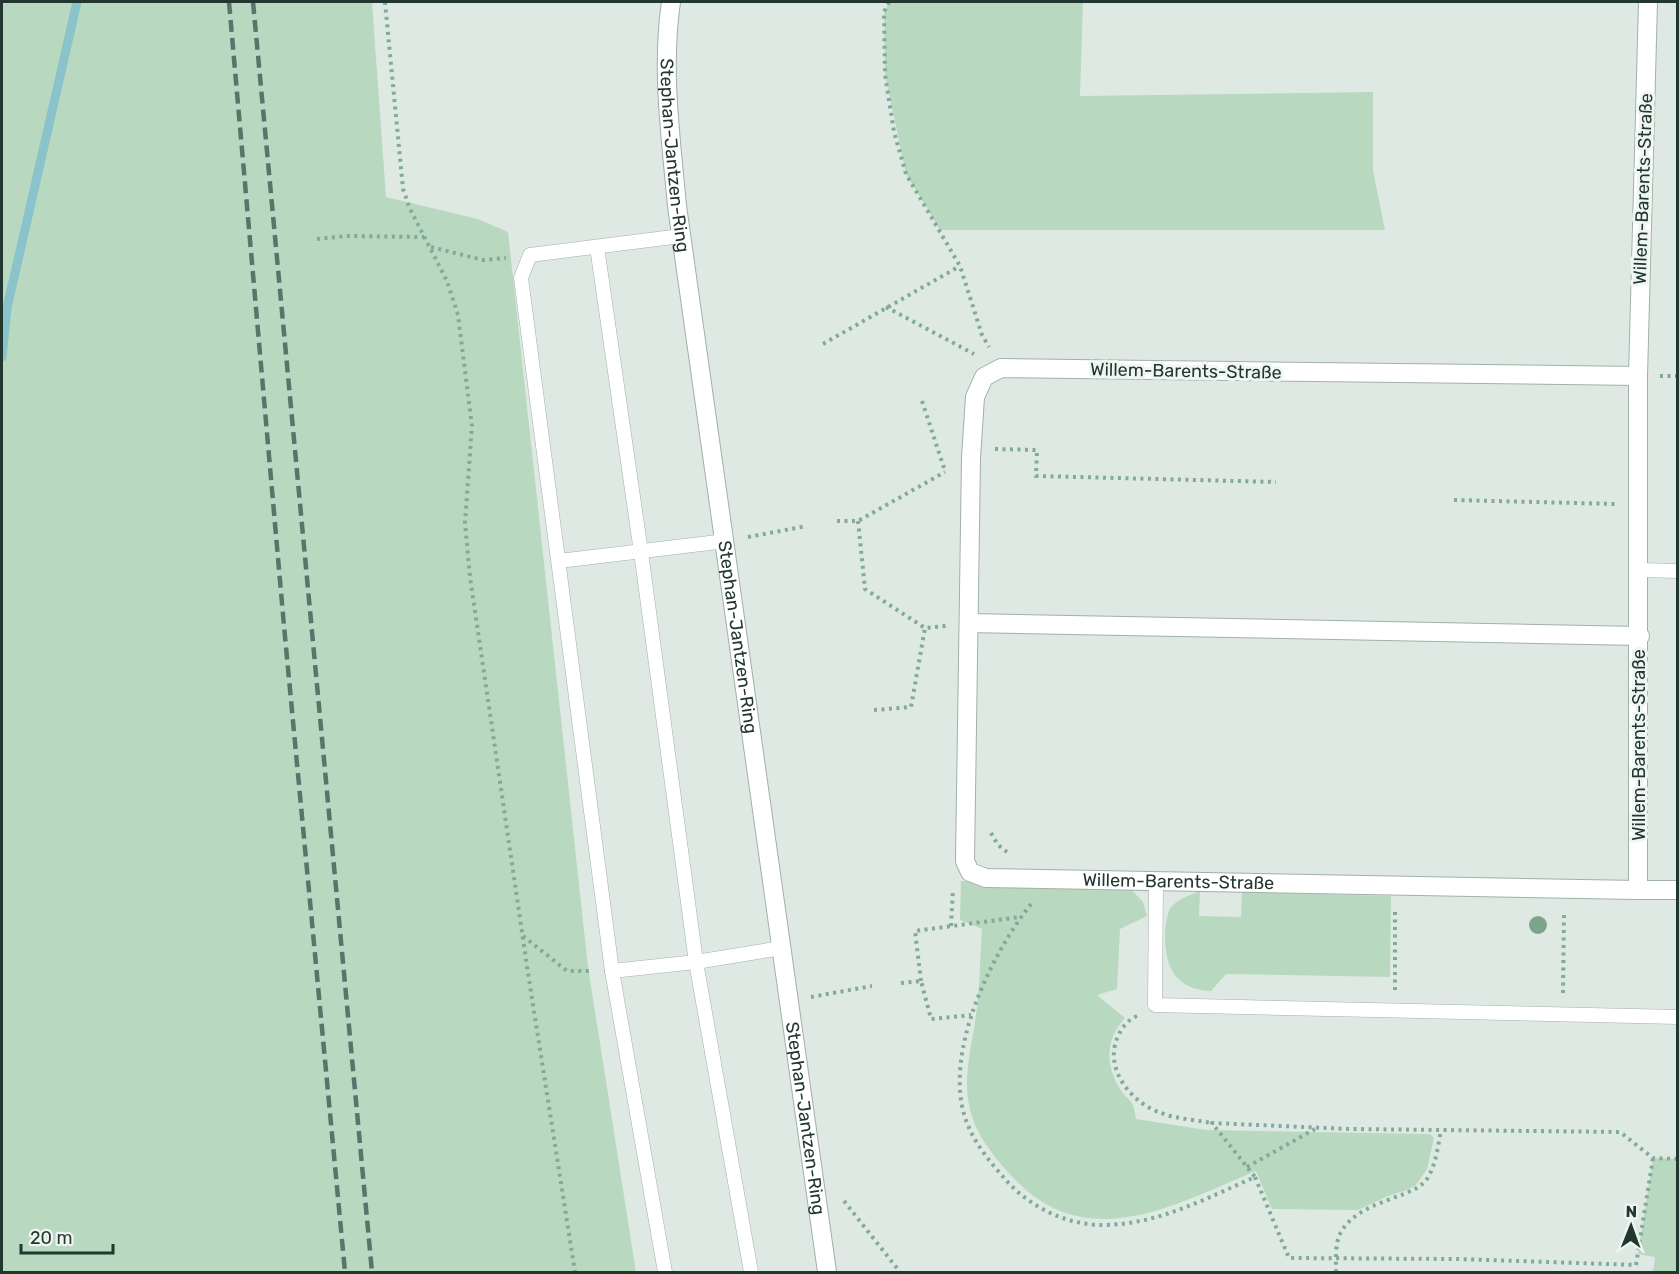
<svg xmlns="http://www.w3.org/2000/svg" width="1679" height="1274" font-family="Rubik,sans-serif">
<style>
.green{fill:#b9d8c0}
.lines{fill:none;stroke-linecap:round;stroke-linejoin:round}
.stream{stroke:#8bc3ca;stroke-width:9}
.service-casing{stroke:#a2b0aa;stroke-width:15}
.minor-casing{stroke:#a2b0aa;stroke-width:20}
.path{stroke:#82aa9b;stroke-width:4;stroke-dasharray:3 4.5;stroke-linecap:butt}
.service{stroke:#fff;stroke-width:14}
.minor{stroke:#fff;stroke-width:18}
.rail{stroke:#5c736c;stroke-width:4.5;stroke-dasharray:12 6;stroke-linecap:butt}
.tree{fill:#7ea38b}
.labels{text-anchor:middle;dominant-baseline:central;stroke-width:6;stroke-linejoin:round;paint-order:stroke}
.street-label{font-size:18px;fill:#213730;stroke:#eff6f2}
</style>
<rect width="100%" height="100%" fill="#dfe9e4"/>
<!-- green -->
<g class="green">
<polygon points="2,2 372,2 386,197 478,219 508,232 588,967 636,1272 2,1272"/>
<polygon points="889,2 1083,2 1080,96 1373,92 1373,170 1385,230 940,230 906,174 885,75 884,12"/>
<path d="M961,881L1127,885L1143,902L1147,916L1120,929L1117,989L1097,995L1125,1018C1106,1038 1105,1064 1119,1087C1129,1104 1133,1096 1136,1119L1206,1130L1430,1134L1434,1138L1427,1169L1416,1185L1407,1190L1388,1196L1358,1210L1272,1209L1256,1171C1170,1207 1082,1258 1007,1171C990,1152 974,1131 969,1105C963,1074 972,1046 976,1015C980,987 980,957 982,929L960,920Z"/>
<path d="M1200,891L1199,916L1241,917L1242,892L1391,896L1390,977L1226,974L1211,991C1175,989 1165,968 1165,934C1165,927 1167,913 1171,907C1178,899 1190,895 1200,891Z"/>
<polygon points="1653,1158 1677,1159 1677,1272 1653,1272 1655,1257 1638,1254"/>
</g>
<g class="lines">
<!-- stream -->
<polyline class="stream" points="2,357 7,308 77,2"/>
<defs>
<g id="service">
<polyline points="597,247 641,552 696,962 751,1272"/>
<polyline points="559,561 726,541"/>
<polyline points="1639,570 1678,571"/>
<polyline points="1156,881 1155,1005 1678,1017"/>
<polyline points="612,971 696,962 781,948"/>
<polyline points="665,1272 612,971 521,278 530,255 681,236"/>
</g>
<g id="minor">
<path id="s1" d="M671,2C661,69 671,139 677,206L827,1272"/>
<polyline points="1648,2 1638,376 1638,890 1678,890"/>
<path id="s2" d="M1638,376L1001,368L984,377L975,397L971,458L965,861L970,872L986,878L1638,890"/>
<polyline points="969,623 1640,636"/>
</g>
</defs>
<!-- service casing -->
<use href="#service" class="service-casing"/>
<!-- minor casing -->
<use href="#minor" class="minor-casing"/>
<!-- path -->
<g class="path">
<polyline points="385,2 403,189 410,209 447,281 458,315 472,426 465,523 470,577 528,973 575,1272"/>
<polyline points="889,2 884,12 885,75 894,132 906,174 960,266 982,335 989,347"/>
<polyline points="317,239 346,236 424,237"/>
<polyline points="431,247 483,260 506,258"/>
<polyline points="886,307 974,354"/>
<polyline points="823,344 960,266"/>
<polyline points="1660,376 1678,376"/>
<polyline points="922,401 944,468"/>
<polyline points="995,449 1037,450 1036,476 1276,482"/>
<polyline points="1454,500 1615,504"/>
<polyline points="837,521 858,521 945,472"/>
<polyline points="858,521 865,589 925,628 946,626"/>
<polyline points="748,537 807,526"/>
<polyline points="874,710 911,707 925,628"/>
<polyline points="991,833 998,845 1007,852"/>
<path d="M1031,904C990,956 941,1057 967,1123C975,1144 990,1162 1005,1179C1029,1207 1068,1226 1105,1225C1159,1224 1207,1198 1255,1177L1212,1123L1350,1129L1620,1132L1653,1158L1678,1159"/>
<polyline points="951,926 953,889"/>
<polyline points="523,936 567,971 590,971"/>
<polyline points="921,981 915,931 1020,917"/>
<polyline points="901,983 921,981 931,1019 971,1015"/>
<polyline points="1395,990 1395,910"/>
<polyline points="1563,993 1564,913"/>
<polyline points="811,997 872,986"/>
<path d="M1137,1016C1125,1021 1118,1033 1115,1045C1108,1074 1134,1104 1161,1113C1177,1119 1196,1120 1212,1123"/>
<polyline points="1247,1167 1315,1129"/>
<polyline points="1255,1177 1289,1258 1457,1259 1636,1265 1653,1158"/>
<polyline points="844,1201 900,1272"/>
<path d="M1336,1272C1336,1261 1335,1247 1339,1236C1350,1211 1381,1203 1404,1194C1413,1190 1421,1187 1427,1179C1436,1165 1438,1146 1441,1130"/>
</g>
<!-- service -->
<use href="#service" class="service"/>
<!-- minor -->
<use href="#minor" class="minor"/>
<!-- rail -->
<g class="rail">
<polyline points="229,2 284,626 345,1272"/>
<polyline points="253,2 372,1272"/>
</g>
</g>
<!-- trees -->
<circle class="tree" cx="1538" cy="925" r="9"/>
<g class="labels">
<!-- street labels -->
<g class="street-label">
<text stroke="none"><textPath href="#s1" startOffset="154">Stephan-Jantzen-Ring</textPath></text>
<text transform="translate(1643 189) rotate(-88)">Willem-Barents-Straße</text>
<text transform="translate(1186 371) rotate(1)">Willem-Barents-Straße</text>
<text stroke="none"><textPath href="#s1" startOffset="640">Stephan-Jantzen-Ring</textPath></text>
<text transform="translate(1639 745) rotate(-90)">Willem-Barents-Straße</text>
<text stroke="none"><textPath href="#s2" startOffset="1364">Willem-Barents-Straße</textPath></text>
<text stroke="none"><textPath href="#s1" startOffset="1126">Stephan-Jantzen-Ring</textPath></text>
</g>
</g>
<!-- border -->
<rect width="1679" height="1274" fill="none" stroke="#213730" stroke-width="6"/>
<!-- north arrow -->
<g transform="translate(1631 1226) rotate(1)" stroke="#eff6f2" stroke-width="4.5" paint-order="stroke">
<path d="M0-4.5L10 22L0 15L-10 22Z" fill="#213730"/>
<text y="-9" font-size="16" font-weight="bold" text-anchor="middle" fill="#213730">N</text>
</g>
<!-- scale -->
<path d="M21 1244v9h92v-9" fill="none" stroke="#213730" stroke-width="3"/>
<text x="30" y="1244" font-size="18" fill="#213730" stroke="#eff6f2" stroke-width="4.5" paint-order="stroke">20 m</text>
</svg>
